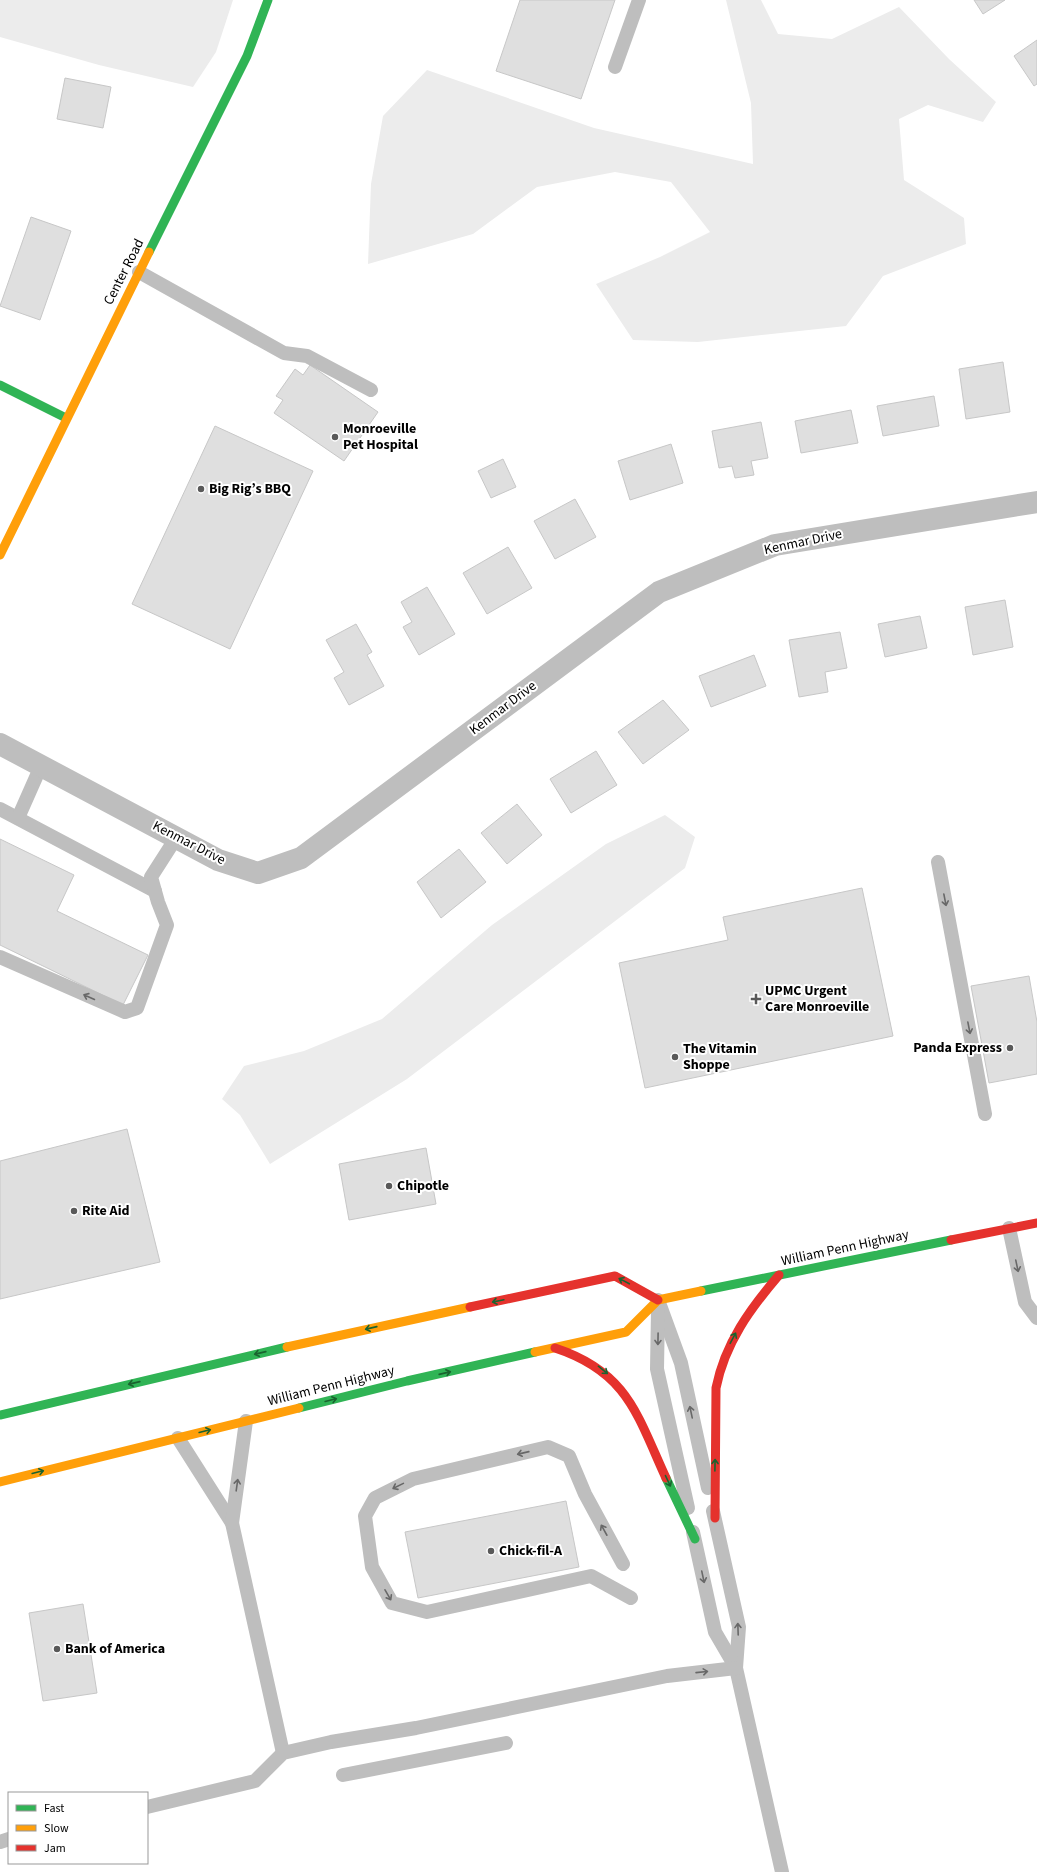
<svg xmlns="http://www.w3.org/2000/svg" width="1037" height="1872" font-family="'Source Sans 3',sans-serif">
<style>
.green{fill:#ececec}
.building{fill:#dfdfdf;stroke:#c7c7c7}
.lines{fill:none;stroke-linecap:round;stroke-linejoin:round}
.lane{stroke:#bebebe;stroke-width:14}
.street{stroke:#bebebe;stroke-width:22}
.fast{stroke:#30b455;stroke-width:9}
.slow{stroke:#ff9f0a;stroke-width:9}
.jam{stroke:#e5322d;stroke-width:9}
.oneway{stroke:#686868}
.oneway2{stroke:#1a632f}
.poi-dot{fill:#595959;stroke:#fff;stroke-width:1.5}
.labels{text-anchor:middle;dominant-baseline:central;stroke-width:4;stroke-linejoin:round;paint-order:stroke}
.street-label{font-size:14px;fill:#000;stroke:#fff}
.poi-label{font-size:14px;font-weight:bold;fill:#000;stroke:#fff;text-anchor:start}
</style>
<rect width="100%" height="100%" fill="#fff"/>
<!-- green -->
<g class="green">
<polygon points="0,0 233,0 216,52 193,87 99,65 0,37"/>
<polygon points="726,0 761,0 778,34 832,39 899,7 949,59 996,102 983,122 928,105 899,119 904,180 964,218 966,244 883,276 846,326 698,342 633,340 596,284 660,257 710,232 671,182 615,172 537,187 473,234 368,264 371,184 383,116 427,70 594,128 753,164 751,103"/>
<polygon points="665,815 695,837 685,868 407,1079 270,1164 240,1115 222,1099 244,1066 304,1051 382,1019 492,925 606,844"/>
</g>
<!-- building -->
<g class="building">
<polygon points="520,0 615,0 581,99 496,71"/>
<polygon points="974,0 1005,0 983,14"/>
<polygon points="1037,40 1037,84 1034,86 1014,56"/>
<polygon points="65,78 111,87 103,128 57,119"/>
<polygon points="31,217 71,231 40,320 0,306"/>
<polygon points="1003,362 1010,412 966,419 959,369"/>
<polygon points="310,365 378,412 344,461 274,413 283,400 276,396 295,369 303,375"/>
<polygon points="934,396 939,426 883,436 877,406"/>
<polygon points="851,410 858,443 801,453 795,421"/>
<polygon points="761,422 768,458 751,461 754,475 735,478 732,466 719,468 712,431"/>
<polygon points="215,426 313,471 230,649 132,604"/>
<polygon points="671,444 683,483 630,500 618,461"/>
<polygon points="503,459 516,487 491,498 478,471"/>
<polygon points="575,499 596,537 555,559 534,521"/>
<polygon points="508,547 532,588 487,614 463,573"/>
<polygon points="427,587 455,634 419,655 403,627 412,622 401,602"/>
<polygon points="1005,600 1013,647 973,655 965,607"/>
<polygon points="920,616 927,648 885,657 878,624"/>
<polygon points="356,624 372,652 367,655 384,686 349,705 334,678 344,672 326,640"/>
<polygon points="840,632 847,668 825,672 828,692 799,697 789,640"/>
<polygon points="754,655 766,686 711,707 699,676"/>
<polygon points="663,700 689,730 643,764 618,732"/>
<polygon points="596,751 617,785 571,813 550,779"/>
<polygon points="517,804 542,835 507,864 481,833"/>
<polygon points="0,839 74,875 57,911 148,955 123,1005 0,945"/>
<polygon points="459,849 486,882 441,918 417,882"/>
<polygon points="862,888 893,1036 645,1088 619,963 728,940 723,917"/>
<polygon points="1029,976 1037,1022 1037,1074 989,1083 971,986"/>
<polygon points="127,1129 160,1262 0,1299 0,1161"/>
<polygon points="426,1148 436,1204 349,1220 339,1164"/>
<polygon points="566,1501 579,1567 418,1598 405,1532"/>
<polygon points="83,1604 97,1693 43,1701 29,1613"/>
</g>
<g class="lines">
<!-- lane -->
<g class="lane">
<polyline points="615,67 639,0"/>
<polyline points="139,272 284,353 307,356 371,390"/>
<polyline points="0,809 155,891"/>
<polyline points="18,818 41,766"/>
<polyline points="938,862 985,1114"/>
<polyline points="0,957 125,1012 137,1008 167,925 158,902 151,877 176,838"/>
<polyline points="1009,1228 1025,1302 1037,1318"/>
<polyline points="658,1300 681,1363 708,1488"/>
<polyline points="658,1310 657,1369 688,1508"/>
<polyline points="178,1438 232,1523 283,1753"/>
<polyline points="713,1511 739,1627 736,1668 782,1872"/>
<polyline points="232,1523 246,1421"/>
<polyline points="693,1532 715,1632 736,1668"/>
<polyline points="623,1564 585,1494 569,1456 548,1447 413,1479 375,1498 365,1516 372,1567 392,1603 427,1612 591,1576 631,1598"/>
<polyline points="343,1775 506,1743"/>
<polyline points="147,1807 255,1781 283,1753 331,1742 416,1728 667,1676 736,1668"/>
<polyline points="0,1842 9,1839"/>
</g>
<!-- street -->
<polyline class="street" points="0,744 218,860 258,873 301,858 659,592 775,545 1037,502"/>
<!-- fast -->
<g class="fast">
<polyline points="149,252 247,56 268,0"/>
<polyline points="0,385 66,418"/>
<polyline points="701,1291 951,1240"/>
<polyline points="299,1408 407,1381 535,1352"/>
<polyline points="0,1415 287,1347"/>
<polyline points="666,1478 695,1539"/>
</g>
<!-- slow -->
<g class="slow">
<polyline points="0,555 149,252"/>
<polyline points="287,1347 470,1307"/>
<polyline points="535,1352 626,1332 658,1300 701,1291"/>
<polyline points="0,1482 299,1408"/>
</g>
<!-- jam -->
<g class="jam">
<polyline points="951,1240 1037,1223"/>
<polyline points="470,1307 615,1276 658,1300"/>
<path d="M555,1348C628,1372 637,1415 666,1478"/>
<path d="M715,1518L716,1388C725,1343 750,1309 779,1275"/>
</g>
</g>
<!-- one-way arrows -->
<defs><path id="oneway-shaft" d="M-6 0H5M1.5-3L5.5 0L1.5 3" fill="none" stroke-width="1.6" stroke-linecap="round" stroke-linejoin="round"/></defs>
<g class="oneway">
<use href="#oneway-shaft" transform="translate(945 900) rotate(79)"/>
<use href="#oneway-shaft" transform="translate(89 997) rotate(-156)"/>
<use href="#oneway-shaft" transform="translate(969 1028) rotate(79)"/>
<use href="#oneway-shaft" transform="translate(1017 1266) rotate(78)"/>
<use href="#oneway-shaft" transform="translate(658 1339) rotate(91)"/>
<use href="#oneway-shaft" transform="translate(691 1412) rotate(-102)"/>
<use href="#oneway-shaft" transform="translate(523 1453) rotate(167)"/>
<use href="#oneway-shaft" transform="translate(237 1485) rotate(-82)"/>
<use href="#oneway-shaft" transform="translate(398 1486) rotate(154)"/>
<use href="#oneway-shaft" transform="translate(604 1530) rotate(-119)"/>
<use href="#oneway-shaft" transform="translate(703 1577) rotate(78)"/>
<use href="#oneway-shaft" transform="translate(388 1595) rotate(60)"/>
<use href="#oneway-shaft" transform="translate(738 1629) rotate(-92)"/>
<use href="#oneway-shaft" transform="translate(702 1672) rotate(-6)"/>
</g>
<g class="oneway2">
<use href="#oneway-shaft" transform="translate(624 1281) rotate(-152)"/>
<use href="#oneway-shaft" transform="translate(498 1301) rotate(168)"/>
<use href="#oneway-shaft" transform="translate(371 1328) rotate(167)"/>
<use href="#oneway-shaft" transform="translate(733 1338) rotate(-62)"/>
<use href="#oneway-shaft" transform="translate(260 1353) rotate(167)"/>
<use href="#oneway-shaft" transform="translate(603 1370) rotate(39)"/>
<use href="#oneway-shaft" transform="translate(445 1373) rotate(-13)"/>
<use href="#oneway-shaft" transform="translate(134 1383) rotate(167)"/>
<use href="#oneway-shaft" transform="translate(331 1400) rotate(-14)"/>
<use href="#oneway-shaft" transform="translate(205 1431) rotate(-14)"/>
<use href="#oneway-shaft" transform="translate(715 1465) rotate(-89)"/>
<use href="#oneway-shaft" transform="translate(38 1472) rotate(-14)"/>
<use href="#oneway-shaft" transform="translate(668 1481) rotate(65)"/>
</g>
<!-- markers -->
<g class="poi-dot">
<circle cx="335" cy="437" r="4"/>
<circle cx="201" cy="489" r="4"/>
<path d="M754 993h4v4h4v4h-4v4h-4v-4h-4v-4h4z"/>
<circle cx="1010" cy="1048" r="4"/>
<circle cx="675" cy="1057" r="4"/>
<circle cx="389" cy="1186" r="4"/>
<circle cx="74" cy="1211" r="4"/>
<circle cx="491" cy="1551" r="4"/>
<circle cx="57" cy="1649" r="4"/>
</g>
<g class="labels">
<!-- street labels -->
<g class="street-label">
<text transform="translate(124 272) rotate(-63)">Center Road</text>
<text transform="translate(803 542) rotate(-12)">Kenmar Drive</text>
<text transform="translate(503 708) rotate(-37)">Kenmar Drive</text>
<text transform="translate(189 843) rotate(27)">Kenmar Drive</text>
<text transform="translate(845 1248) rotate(-12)">William Penn Highway</text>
<text transform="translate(331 1386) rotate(-14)">William Penn Highway</text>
</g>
<!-- poi labels -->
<g class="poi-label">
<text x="343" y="429">Monroeville<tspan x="343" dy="16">Pet Hospital</tspan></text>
<text x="209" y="489">Big Rig’s BBQ</text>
<text x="765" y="991">UPMC Urgent<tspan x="765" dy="16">Care Monroeville</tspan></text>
<text x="1002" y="1048" text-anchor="end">Panda Express</text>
<text x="683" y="1049">The Vitamin<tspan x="683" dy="16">Shoppe</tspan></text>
<text x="397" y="1186">Chipotle</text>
<text x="82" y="1211">Rite Aid</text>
<text x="499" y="1551">Chick-fil-A</text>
<text x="65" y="1649">Bank of America</text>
</g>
</g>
<!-- legend -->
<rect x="8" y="1792" width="140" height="72" fill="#ffffff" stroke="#999999"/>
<rect x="16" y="1805" width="20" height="6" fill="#30b455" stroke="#999999"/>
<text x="44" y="1812" font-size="12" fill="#000000">Fast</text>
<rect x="16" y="1825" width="20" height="6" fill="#ff9f0a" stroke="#999999"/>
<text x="44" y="1832" font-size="12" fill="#000000">Slow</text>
<rect x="16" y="1845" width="20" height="6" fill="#e5322d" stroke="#999999"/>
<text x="44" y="1852" font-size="12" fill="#000000">Jam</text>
</svg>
